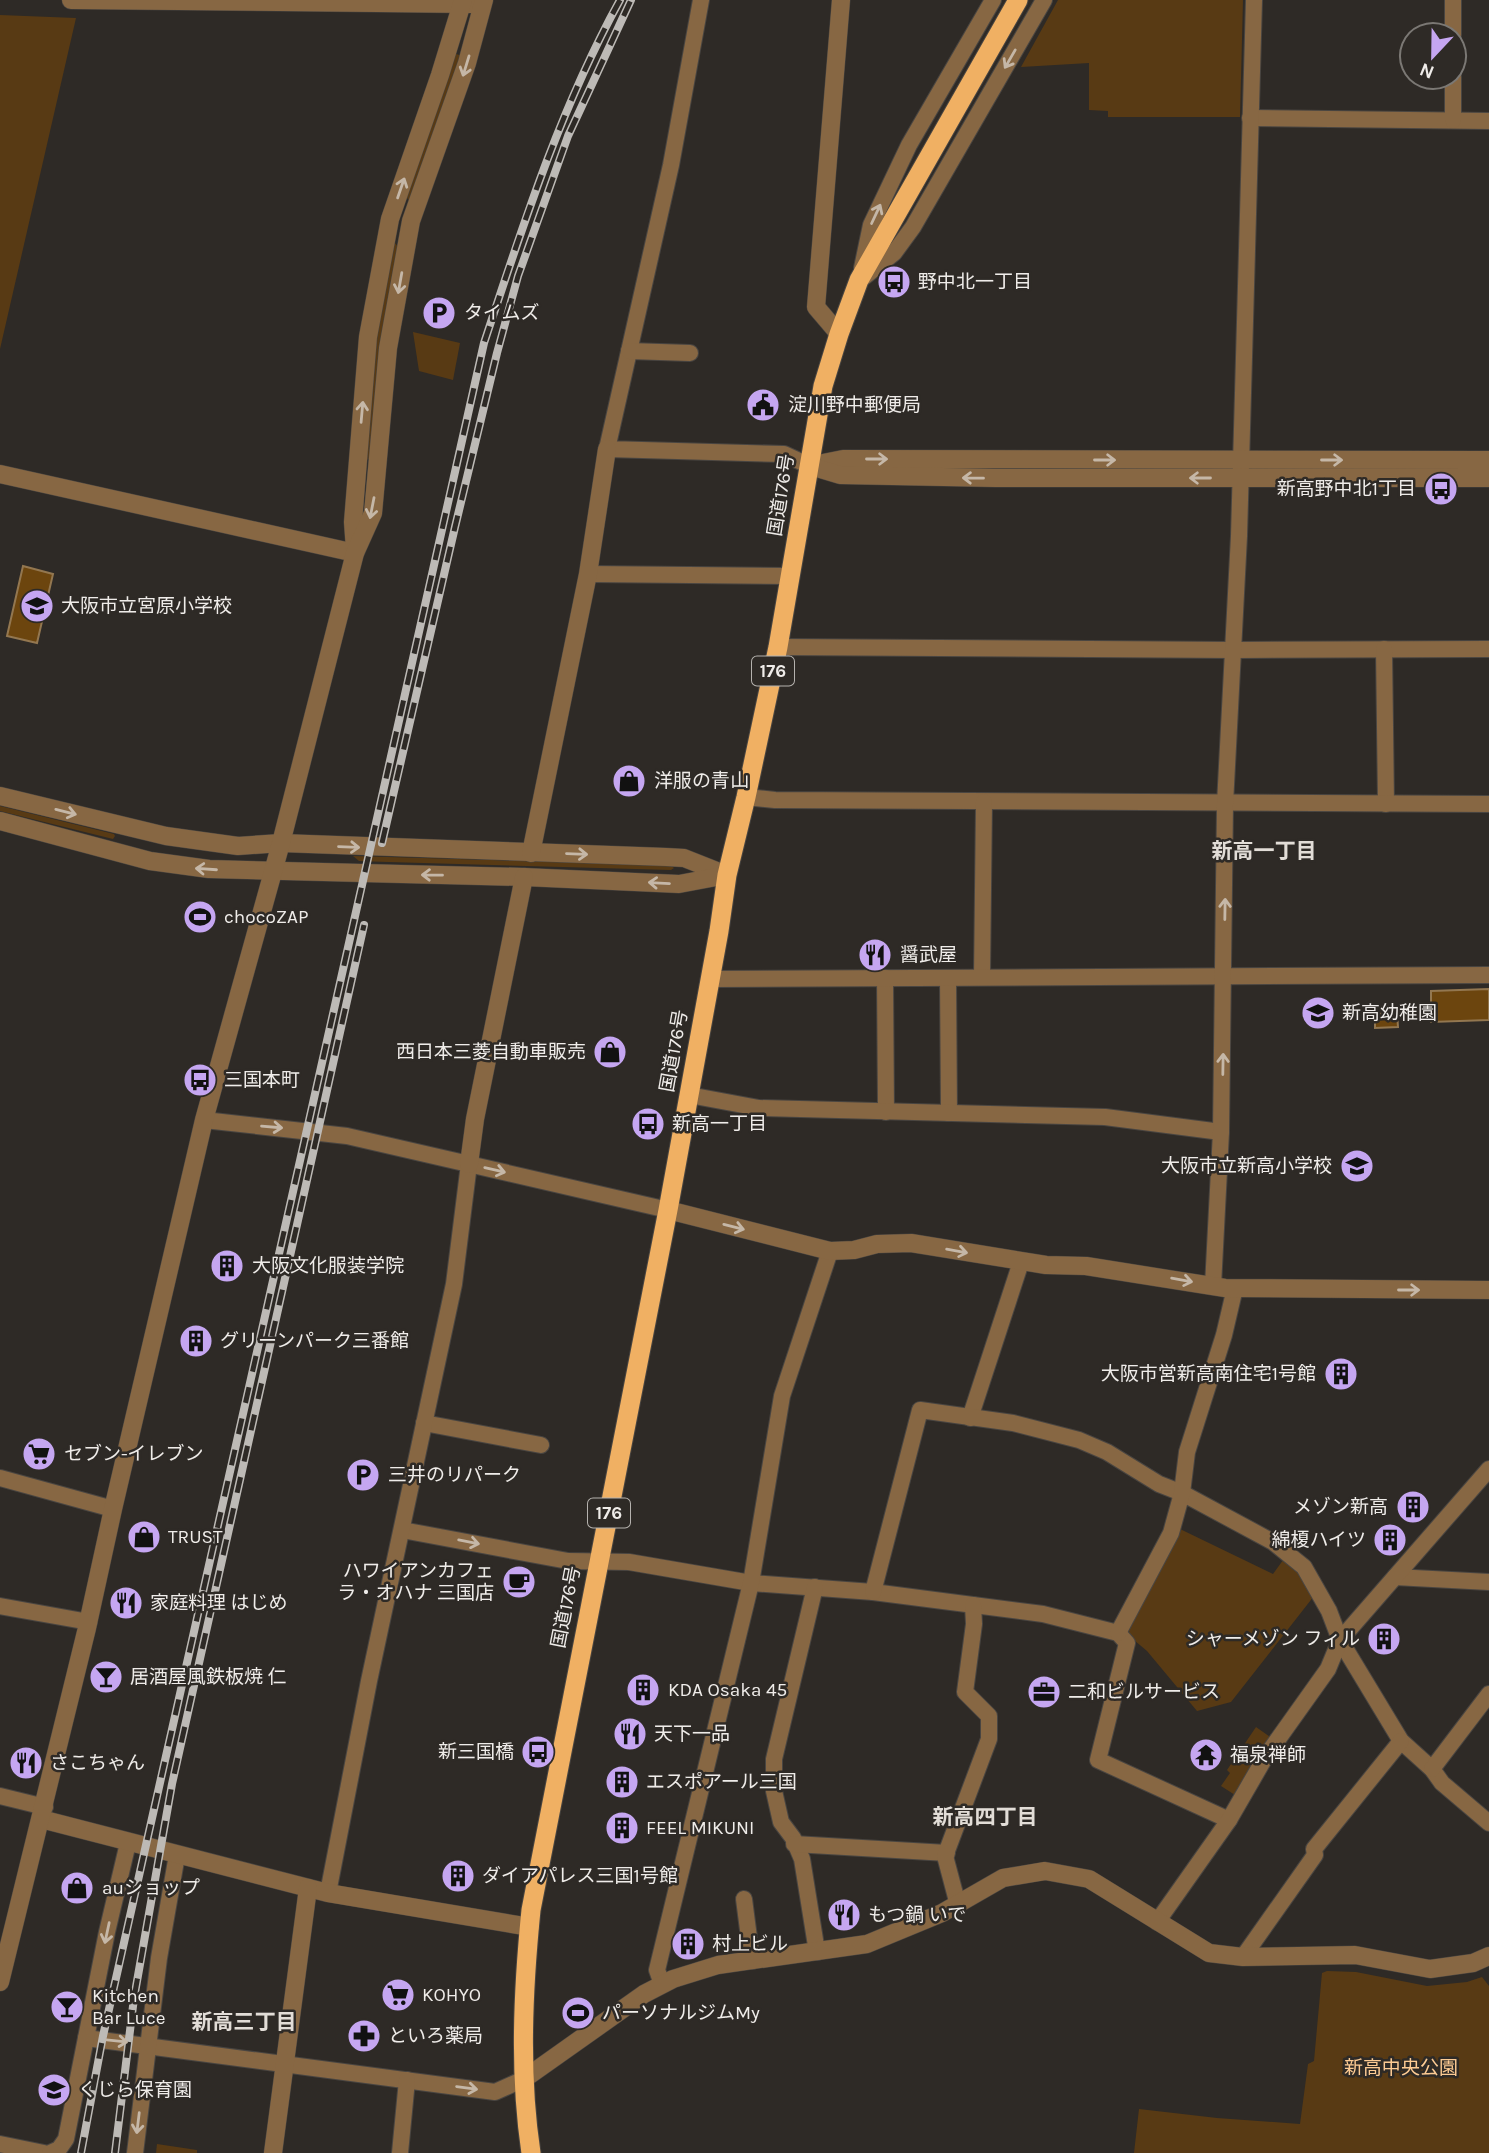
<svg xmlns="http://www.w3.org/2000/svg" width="1489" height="2153" font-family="Karla,'Noto Sans JP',sans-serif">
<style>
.green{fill:#583a14}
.water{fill:#6c450e;stroke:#937750;stroke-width:2}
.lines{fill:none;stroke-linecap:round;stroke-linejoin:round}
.minor-casing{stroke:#494541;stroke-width:18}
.tertiary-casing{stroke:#494541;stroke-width:19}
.trunk-casing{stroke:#494541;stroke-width:21}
.minor{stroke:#876743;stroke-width:16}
.tertiary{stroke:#876743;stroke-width:18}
.trunk{stroke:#f0b063;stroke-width:19}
.rail-casing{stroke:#bdbab6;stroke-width:8}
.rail{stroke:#2e2a26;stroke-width:5;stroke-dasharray:16;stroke-linecap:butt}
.oneway{stroke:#c5b7a7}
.labels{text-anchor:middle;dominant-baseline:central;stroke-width:5;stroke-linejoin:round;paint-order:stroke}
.shield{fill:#2e2a26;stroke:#b5b2ae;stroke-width:2}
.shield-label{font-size:18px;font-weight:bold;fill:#efece9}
.poi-label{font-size:19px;fill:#efece9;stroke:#2e2a26;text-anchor:start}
.street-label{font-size:19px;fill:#efece9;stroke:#2e2a26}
.park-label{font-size:19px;fill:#fdcb93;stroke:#2e2a26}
.neighbourhood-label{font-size:21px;font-weight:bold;fill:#e2ddd7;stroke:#2e2a26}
</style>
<rect width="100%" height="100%" fill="#2e2a26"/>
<!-- green -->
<g class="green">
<polygon points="1058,0 1243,0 1240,117 1108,117 1108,111 1089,110 1089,63 1021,67"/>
<polygon points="0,15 76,18 0,349"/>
<polygon points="456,54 463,56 409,200 406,197"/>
<polygon points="395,243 398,247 371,458 366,460 373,347 393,244"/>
<polygon points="413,332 460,343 453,380 419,371"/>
<polygon points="0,806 114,834 115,836 113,839 0,811"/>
<polygon points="353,856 670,865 674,868 671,870 388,862 359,861"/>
<polygon points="1180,1529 1273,1574 1286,1556 1299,1571 1314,1596 1231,1702 1197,1711 1147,1651 1128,1635 1127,1628"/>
<polygon points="1256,1727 1273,1739 1235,1795 1221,1786 1230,1773 1227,1770"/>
<polygon points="1327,1971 1356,1972 1427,1986 1467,1982 1482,1977 1489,1986 1489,2153 1134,2153 1139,2109 1217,2118 1300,2124 1308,2064 1314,2061 1322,1973"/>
<polygon points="157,2144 197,2150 197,2153 156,2153"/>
</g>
<!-- water -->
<g class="water">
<polygon points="23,566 53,574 37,643 7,636"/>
<polygon points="1489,989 1489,1020 1431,1022 1431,991"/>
<polygon points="1397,1013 1398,1027 1375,1028 1375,1014"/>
</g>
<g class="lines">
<defs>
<g id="minor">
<polyline points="701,0 671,165 607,449 784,454 810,466"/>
<polyline points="1453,35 1453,0"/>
<polyline points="1250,118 1489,121"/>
<polyline points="1453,120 1453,77"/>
<polyline points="862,268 871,225 909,145 993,0"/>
<polyline points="864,277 894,253 913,227 1044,0"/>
<polyline points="629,351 690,353"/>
<polyline points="588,574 791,576"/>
<polyline points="778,647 1235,650 1489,649"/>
<polyline points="1384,649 1386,804"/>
<polyline points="746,797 775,800 1489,804"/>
<polyline points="982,977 984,802"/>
<polyline points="885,978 886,1112"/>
<polyline points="948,978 949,1113"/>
<polyline points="710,979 1489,975"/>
<polyline points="689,1095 759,1108 1105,1117 1221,1132"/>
<polyline points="204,1120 347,1136 668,1210"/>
<polyline points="1213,1286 1221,1132 1225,804 1239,536 1254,0"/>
<polyline points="970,1418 1021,1262"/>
<polyline points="424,1423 541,1445"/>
<polyline points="0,1478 113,1509"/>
<polyline points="402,1530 568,1561 629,1562 751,1583 873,1592 1043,1614 1118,1633 1127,1643 1098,1760 1229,1820"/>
<polyline points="1395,1577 1489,1582"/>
<polyline points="815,1587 774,1759 774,1791 781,1822 793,1838 802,1859 817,1952"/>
<polyline points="873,1592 920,1410 1013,1423 1079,1440 1107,1452 1159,1484 1182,1493 1273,1542 1304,1567 1329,1611 1340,1640 1401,1741 1432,1769 1442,1783 1489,1823"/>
<polyline points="0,1606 89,1622"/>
<polyline points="1118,1633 1171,1533 1182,1493 1187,1452 1224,1335 1235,1288"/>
<polyline points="1432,1769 1489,1694"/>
<polyline points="0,1796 45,1807"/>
<polyline points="794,1844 947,1853"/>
<polyline points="328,1893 369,1681 454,1284 469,1164"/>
<polyline points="744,1899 752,1961"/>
<polyline points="958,1905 945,1856 989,1739 989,1716 965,1692 974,1624 973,1605"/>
<polyline points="1157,1922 1229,1820 1266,1756 1328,1669 1340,1640 1489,1469"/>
<polyline points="1243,1957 1315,1855 1314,1849 1401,1741"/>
<polyline points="662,1984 657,1970 751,1583 782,1396 830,1251"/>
<polyline points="86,2038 495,2092 524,2079"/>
<polyline points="0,2144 44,2153"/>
<polyline points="50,2153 59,2149 66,2139 107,1932 128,1843"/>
<polyline points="135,2153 159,1958 177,1855"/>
<polyline points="400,2153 407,2080"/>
</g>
<g id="tertiary">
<polyline points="71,0 473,4"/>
<polyline points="839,334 816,307 841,0"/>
<polyline points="813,465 843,459 1489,460"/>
<polyline points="810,466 840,475 995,478 1489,478"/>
<polyline points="0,474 355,553"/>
<polyline points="355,550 353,522 368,337 390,219 440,75 463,0"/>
<polyline points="0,796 166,836 238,846 281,843 666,857 684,858 727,875"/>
<polyline points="0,821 150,861 209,869 524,877 679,884 727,875"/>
<polyline points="531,853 588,574 607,449"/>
<polyline points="469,1164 475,1119 524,877"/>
<polyline points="668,1210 830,1251 854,1250 877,1244 911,1243 1046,1265 1086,1266 1225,1288 1489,1290"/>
<polyline points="41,1819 328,1893 530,1927"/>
<polyline points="0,1982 87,1628 113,1509 204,1120 281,843 355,553 373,513 388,348 411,221 467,63 484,0"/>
<polyline points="524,2079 644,1994 673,1979 718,1965 867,1944 942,1913 1003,1878 1045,1871 1089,1879 1209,1953 1243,1957 1355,1955 1430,1969 1473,1963 1489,1956"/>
<polyline points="273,2153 308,1888"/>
</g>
<path id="trunk" d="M531,2153C519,2073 523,1990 531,1910L668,1210L719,931L727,875L746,797L778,647L823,386L839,334L859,280L1018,0"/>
</defs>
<!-- minor casing -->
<use href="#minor" class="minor-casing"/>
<!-- tertiary casing -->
<use href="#tertiary" class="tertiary-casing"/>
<!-- trunk casing -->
<use href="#trunk" class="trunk-casing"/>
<!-- minor -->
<use href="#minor" class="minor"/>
<!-- tertiary -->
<use href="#tertiary" class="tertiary"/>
<!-- trunk -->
<use href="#trunk" class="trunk"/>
<defs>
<g id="rail">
<polyline points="382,843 455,527 497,353 518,276 568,136 631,0"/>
<path d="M81,2153L103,2036L484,343C523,225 560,109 620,0"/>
<polyline points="115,2153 134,1998 172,1784 364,925"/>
</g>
</defs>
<!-- rail casing -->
<use href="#rail" class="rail-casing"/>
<!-- rail -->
<use href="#rail" class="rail"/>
</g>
<!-- one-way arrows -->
<defs><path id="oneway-shaft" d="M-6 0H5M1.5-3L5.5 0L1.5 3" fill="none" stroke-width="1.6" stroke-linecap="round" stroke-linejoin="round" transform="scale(1.75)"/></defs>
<g class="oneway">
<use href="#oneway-shaft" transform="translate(1010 59) rotate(120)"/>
<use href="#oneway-shaft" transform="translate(466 66) rotate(107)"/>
<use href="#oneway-shaft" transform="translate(401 188) rotate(-71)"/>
<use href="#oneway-shaft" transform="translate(876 214) rotate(-65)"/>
<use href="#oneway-shaft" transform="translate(400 283) rotate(100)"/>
<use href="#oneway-shaft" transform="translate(362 412) rotate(-85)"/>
<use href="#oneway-shaft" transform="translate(877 459)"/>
<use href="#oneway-shaft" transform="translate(1105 460)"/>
<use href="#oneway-shaft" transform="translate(1332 460)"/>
<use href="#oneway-shaft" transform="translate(973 478) rotate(-179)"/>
<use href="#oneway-shaft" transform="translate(1200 478) rotate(-180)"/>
<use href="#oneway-shaft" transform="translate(372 508) rotate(101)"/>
<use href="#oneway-shaft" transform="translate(66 812) rotate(14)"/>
<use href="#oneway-shaft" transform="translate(349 847) rotate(2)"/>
<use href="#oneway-shaft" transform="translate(577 854) rotate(2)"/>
<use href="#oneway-shaft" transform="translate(206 869) rotate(-176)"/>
<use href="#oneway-shaft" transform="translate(432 875) rotate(-179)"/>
<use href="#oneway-shaft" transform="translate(659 883) rotate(-177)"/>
<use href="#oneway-shaft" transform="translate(1225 909) rotate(-89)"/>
<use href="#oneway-shaft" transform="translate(1223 1064) rotate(-89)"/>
<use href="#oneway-shaft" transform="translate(272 1127) rotate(5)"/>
<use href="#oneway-shaft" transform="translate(495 1170) rotate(13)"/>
<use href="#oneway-shaft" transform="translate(734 1227) rotate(14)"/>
<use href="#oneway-shaft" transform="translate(957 1251) rotate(10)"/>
<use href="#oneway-shaft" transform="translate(1182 1280) rotate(10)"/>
<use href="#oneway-shaft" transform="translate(1409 1290)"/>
<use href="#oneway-shaft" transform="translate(469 1542) rotate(11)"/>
<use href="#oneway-shaft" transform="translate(107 1933) rotate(102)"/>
<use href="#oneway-shaft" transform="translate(117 2041) rotate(6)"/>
<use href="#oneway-shaft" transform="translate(467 2088) rotate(8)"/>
<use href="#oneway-shaft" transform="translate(138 2123) rotate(97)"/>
</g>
<!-- icons -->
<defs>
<symbol id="bus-disc" viewBox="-11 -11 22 22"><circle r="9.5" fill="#c5a6f1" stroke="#2e2a26"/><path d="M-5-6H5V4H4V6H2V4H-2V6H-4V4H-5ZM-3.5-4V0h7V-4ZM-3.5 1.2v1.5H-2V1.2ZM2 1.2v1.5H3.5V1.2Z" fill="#111"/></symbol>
<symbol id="parking-disc" viewBox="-11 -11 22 22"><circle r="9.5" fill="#c5a6f1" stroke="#2e2a26"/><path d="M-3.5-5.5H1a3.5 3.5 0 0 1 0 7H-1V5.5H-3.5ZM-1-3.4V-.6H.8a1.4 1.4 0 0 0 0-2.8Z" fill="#111"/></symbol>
<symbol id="civic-disc" viewBox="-11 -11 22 22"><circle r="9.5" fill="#c5a6f1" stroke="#2e2a26"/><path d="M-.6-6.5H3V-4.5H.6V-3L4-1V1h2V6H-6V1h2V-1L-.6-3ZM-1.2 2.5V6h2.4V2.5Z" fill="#111"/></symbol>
<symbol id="school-disc" viewBox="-11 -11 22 22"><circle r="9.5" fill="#c5a6f1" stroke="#2e2a26"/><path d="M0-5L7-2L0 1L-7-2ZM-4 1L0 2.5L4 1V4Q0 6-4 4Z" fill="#111"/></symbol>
<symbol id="shop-disc" viewBox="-11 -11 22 22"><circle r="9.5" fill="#c5a6f1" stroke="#2e2a26"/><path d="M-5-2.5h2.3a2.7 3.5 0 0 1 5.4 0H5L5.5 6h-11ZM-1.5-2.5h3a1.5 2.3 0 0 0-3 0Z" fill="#111"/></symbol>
<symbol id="stadium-disc" viewBox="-11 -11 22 22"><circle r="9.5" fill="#c5a6f1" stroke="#2e2a26"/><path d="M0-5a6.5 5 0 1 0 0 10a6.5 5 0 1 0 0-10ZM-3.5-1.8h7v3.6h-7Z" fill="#111"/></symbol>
<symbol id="restaurant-disc" viewBox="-11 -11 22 22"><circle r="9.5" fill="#c5a6f1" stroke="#2e2a26"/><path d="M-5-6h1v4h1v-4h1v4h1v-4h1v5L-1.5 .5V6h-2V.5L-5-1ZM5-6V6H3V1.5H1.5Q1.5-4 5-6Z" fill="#111"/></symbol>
<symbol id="building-disc" viewBox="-11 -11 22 22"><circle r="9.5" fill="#c5a6f1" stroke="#2e2a26"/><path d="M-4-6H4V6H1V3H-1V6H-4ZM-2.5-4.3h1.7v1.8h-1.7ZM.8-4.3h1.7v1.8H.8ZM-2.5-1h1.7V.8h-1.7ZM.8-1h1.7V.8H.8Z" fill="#111"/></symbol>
<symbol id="supermarket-disc" viewBox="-11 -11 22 22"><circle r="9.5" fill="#c5a6f1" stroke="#2e2a26"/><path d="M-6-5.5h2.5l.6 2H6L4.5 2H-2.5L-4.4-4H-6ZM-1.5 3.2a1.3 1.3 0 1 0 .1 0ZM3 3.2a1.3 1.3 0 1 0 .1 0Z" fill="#111"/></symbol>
<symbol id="cafe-disc" viewBox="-11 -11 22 22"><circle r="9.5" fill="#c5a6f1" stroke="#2e2a26"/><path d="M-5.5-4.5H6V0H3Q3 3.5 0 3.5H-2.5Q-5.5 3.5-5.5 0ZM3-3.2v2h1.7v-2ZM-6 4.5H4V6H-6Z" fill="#111"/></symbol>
<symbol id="bar-disc" viewBox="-11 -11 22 22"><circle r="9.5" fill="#c5a6f1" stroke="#2e2a26"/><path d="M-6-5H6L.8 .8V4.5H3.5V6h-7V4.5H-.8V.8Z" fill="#111"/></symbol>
<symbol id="office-disc" viewBox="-11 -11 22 22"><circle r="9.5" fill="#c5a6f1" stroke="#2e2a26"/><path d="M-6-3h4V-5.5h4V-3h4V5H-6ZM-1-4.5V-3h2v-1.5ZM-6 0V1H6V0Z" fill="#111"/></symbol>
<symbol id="temple-disc" viewBox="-11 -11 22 22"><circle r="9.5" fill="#c5a6f1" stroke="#2e2a26"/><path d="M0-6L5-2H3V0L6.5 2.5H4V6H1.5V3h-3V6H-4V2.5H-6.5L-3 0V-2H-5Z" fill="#111"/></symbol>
<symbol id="pharmacy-disc" viewBox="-11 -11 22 22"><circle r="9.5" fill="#c5a6f1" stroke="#2e2a26"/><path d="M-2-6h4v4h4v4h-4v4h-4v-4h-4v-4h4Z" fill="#111"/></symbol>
</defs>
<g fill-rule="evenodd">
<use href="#bus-disc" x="875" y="263" width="38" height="38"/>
<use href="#parking-disc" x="420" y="294" width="38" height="38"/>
<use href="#civic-disc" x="744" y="386" width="38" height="38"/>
<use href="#bus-disc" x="1422" y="470" width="38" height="38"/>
<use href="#school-disc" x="18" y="587" width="38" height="38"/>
<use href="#shop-disc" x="610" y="762" width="38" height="38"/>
<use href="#stadium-disc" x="181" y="898" width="38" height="38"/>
<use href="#restaurant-disc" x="856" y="936" width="38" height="38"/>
<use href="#school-disc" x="1299" y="994" width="38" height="38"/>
<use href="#shop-disc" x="591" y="1033" width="38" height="38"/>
<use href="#bus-disc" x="181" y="1061" width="38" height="38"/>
<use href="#bus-disc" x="629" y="1105" width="38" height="38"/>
<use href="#school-disc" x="1338" y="1147" width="38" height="38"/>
<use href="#building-disc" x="208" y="1247" width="38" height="38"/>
<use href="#building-disc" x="177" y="1322" width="38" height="38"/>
<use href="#building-disc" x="1322" y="1355" width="38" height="38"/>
<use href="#supermarket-disc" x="20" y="1435" width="38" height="38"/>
<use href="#parking-disc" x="344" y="1456" width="38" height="38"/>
<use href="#building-disc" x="1394" y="1488" width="38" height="38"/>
<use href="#shop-disc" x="125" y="1518" width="38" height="38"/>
<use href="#building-disc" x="1371" y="1521" width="38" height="38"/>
<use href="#cafe-disc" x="500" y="1563" width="38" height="38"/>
<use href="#restaurant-disc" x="107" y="1584" width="38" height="38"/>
<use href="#building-disc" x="1365" y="1620" width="38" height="38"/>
<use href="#bar-disc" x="87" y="1658" width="38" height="38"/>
<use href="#building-disc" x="624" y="1671" width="38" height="38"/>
<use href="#office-disc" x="1025" y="1673" width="38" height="38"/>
<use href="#restaurant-disc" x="611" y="1715" width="38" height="38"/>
<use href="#bus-disc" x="519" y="1733" width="38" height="38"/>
<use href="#temple-disc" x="1187" y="1736" width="38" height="38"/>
<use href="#restaurant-disc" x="7" y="1744" width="38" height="38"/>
<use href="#building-disc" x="603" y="1763" width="38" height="38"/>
<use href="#building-disc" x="603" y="1809" width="38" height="38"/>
<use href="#building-disc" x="439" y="1857" width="38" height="38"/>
<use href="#shop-disc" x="58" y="1869" width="38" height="38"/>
<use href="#restaurant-disc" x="825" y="1896" width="38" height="38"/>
<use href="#building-disc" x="669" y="1925" width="38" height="38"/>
<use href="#supermarket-disc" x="379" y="1976" width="38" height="38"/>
<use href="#bar-disc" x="48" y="1988" width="38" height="38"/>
<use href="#stadium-disc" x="559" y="1994" width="38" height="38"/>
<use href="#pharmacy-disc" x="345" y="2017" width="38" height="38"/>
<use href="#school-disc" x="35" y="2071" width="38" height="38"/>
</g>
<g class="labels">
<!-- shield labels -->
<g class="shield">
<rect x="752" y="656.5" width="42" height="29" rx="5"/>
<rect x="588" y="1498.5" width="42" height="29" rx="5"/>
</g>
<g class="shield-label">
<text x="773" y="671">176</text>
<text x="609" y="1513">176</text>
</g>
<!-- poi labels -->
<g class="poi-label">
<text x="918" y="282">野中北一丁目</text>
<text x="464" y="313">タイムズ</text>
<text x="788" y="405">淀川野中郵便局</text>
<text x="1416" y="489" text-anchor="end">新高野中北1丁目</text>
<text x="61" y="606">大阪市立宮原小学校</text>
<text x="654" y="781">洋服の青山</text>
<text x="224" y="917">chocoZAP</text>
<text x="900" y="955">醤武屋</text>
<text x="1342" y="1013">新高幼稚園</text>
<text x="586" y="1052" text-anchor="end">西日本三菱自動車販売</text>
<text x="224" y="1080">三国本町</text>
<text x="672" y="1124">新高一丁目</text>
<text x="1332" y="1166" text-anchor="end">大阪市立新高小学校</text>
<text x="252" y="1266">大阪文化服装学院</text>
<text x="220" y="1341">グリーンパーク三番館</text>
<text x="1316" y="1374" text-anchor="end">大阪市営新高南住宅1号館</text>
<text x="64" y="1454">セブン-イレブン</text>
<text x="388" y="1475">三井のリパーク</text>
<text x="1388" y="1507" text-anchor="end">メゾン新高</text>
<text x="168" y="1537">TRUST</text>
<text x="1366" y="1540" text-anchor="end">綿榎ハイツ</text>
<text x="494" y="1571" text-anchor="end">ハワイアンカフェ<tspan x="494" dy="22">ラ・オハナ 三国店</tspan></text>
<text x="150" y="1603">家庭料理 はじめ</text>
<text x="1360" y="1639" text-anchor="end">シャーメゾン フィル</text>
<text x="130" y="1677">居酒屋風鉄板焼 仁</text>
<text x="668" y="1690">KDA Osaka 45</text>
<text x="1068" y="1692">二和ビルサービス</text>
<text x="654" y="1734">天下一品</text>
<text x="514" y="1752" text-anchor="end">新三国橋</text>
<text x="1230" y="1755">福泉禅師</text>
<text x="50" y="1763">さこちゃん</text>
<text x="646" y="1782">エスポアール三国</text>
<text x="646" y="1828">FEEL MIKUNI</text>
<text x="482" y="1876">ダイアパレス三国1号館</text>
<text x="102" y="1888">auショップ</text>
<text x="868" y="1915">もつ鍋 いで</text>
<text x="712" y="1944">村上ビル</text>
<text x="422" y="1995">KOHYO</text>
<text x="92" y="1996">Kitchen<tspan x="92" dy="22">Bar Luce</tspan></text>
<text x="602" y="2013">パーソナルジムMy</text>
<text x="388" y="2036">といろ薬局</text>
<text x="78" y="2090">くじら保育園</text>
</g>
<!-- street labels -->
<g class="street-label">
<text transform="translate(781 495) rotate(-81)">国道176号</text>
<text transform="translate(674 1051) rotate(-80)">国道176号</text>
<text transform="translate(566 1607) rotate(-79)">国道176号</text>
</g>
<!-- park labels -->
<g class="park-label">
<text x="1401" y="2068">新高中央公園</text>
</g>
<!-- neighbourhood labels -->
<g class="neighbourhood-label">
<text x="1264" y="851">新高一丁目</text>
<text x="985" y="1817">新高四丁目</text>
<text x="244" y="2022">新高三丁目</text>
</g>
</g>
<!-- north arrow -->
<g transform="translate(1433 56) rotate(202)"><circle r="33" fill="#2e2a26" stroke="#7b7874" stroke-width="2"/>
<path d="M0-5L12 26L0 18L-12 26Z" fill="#c5a6f1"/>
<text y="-10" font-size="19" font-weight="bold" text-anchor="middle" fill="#efece9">N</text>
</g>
</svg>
